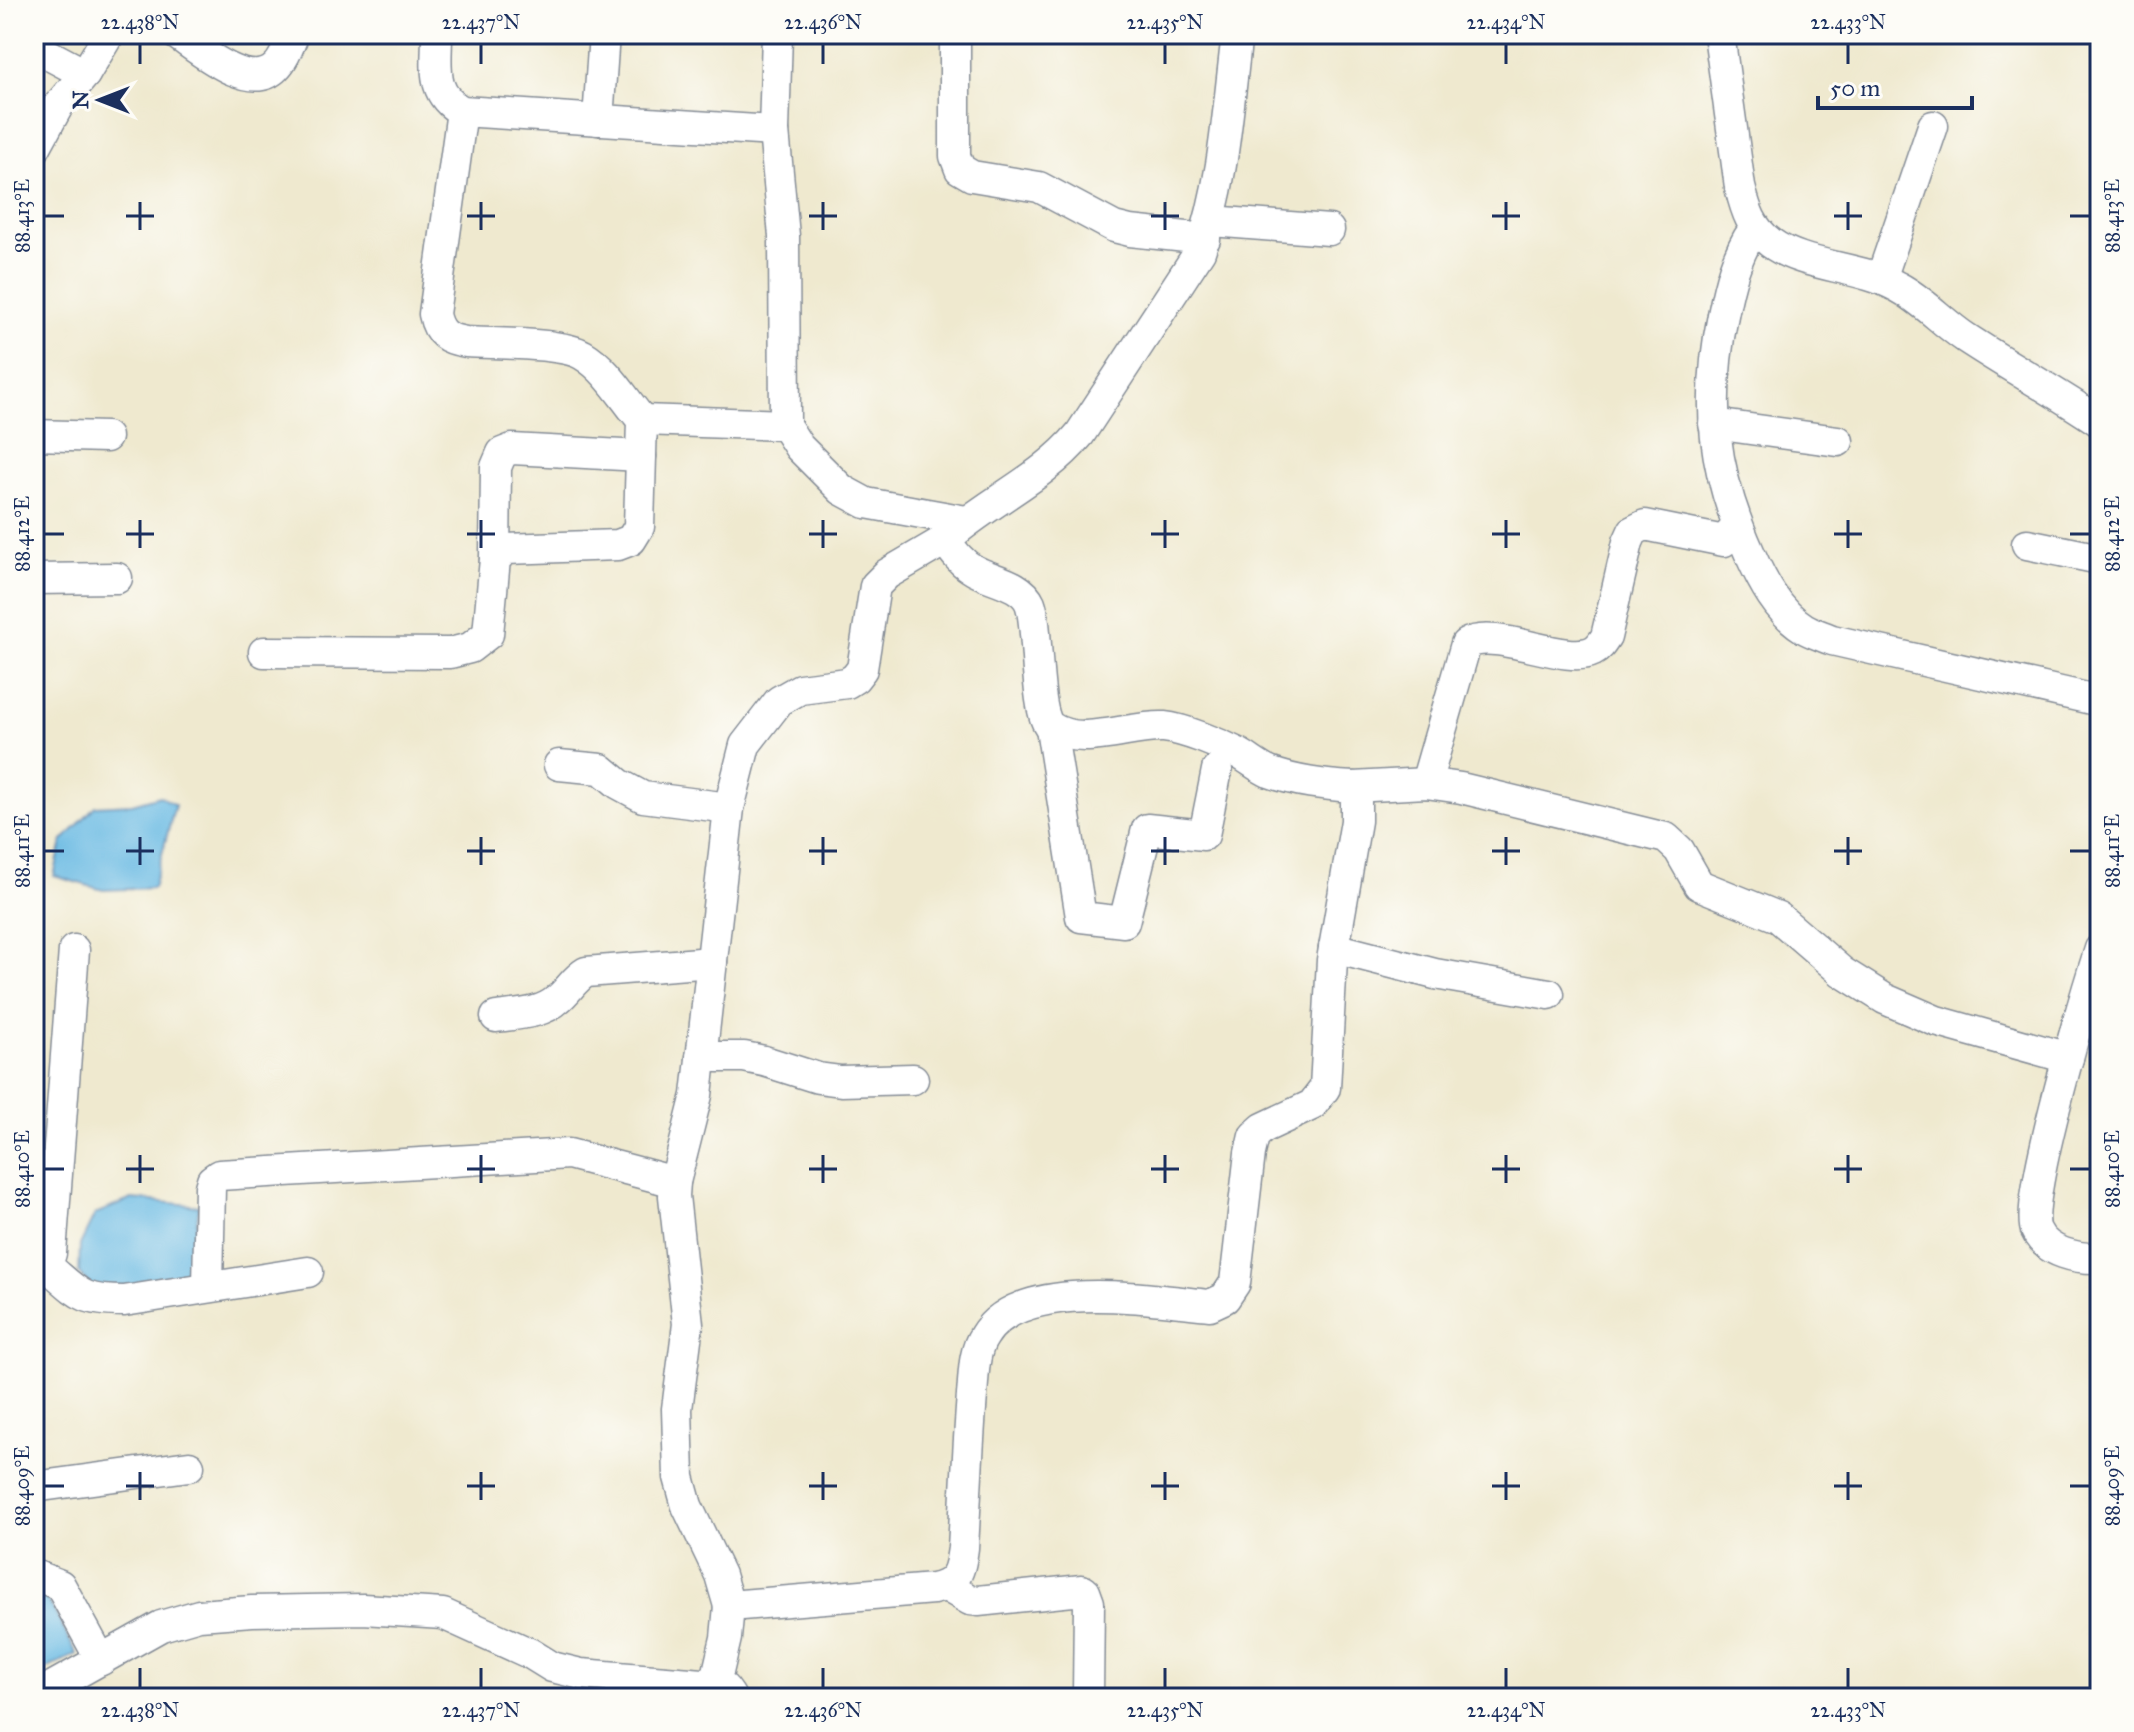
<svg xmlns="http://www.w3.org/2000/svg" width="2134" height="1732" font-family="'IM FELL Great Primer',serif">
<style>
.water{fill:#68b9e3;stroke:#4274a0;stroke-width:2}
.lines{fill:none;stroke-linecap:round;stroke-linejoin:round}
.minor-casing{stroke:#858c96;stroke-width:33}
.minor{stroke:#fff;stroke-width:30}
.ticks{fill:none;stroke:#1b2f5e;stroke-width:3}
.neatline{fill:none;stroke:#1b2f5e;stroke-width:3}
.ticks-label{font-size:20px;text-anchor:middle;fill:#1b2f5e}
</style>
<rect width="100%" height="100%" fill="#fdfcf7"/>
<filter id="ink" filterUnits="userSpaceOnUse"><feTurbulence type="fractalNoise" baseFrequency=".0125" numOctaves="2"/><feDisplacementMap in="SourceGraphic" scale="16" xChannelSelector="R" yChannelSelector="G"/><feConvolveMatrix kernelMatrix="1 2 1 2 8 2 1 2 1" color-interpolation-filters="sRGB"/></filter>
<filter id="wash" filterUnits="userSpaceOnUse"><feTurbulence type="fractalNoise" baseFrequency=".006" numOctaves="4" result="noise"/><feDisplacementMap in="SourceGraphic" scale="32" xChannelSelector="R" yChannelSelector="G"/><feGaussianBlur stdDeviation="1.8" result="paint"/><feColorMatrix in="noise" values="0 0 0 0 0 0 0 0 0 0 0 0 0 0 0 0 0 1.4 0 .05"/><feComposite in="paint" operator="in"/></filter>
<g filter="url(#wash)">
<rect width="100%" height="100%" fill="#efe9cf"/>
<!-- water -->
<g class="water">
<polygon points="160,796 175,805 153,888 103,890 54,876 62,842 95,806 132,804"/>
<polygon points="132,1199 199,1206 190,1273 174,1291 97,1294 79,1273 80,1245 95,1214"/>
<polygon points="44,1592 77,1654 34,1675 34,1597"/>
</g>
</g>
<g filter="url(#ink)">
<g class="lines">
<defs>
<g id="minor">
<path d="M176,34C199,49 250,94 276,67C284,60 289,44 294,34"/>
<path d="M437,34C437,67 430,94 462,111L774,131"/>
<polyline points="777,34 774,131 784,236 785,425 799,447 842,490 866,503 966,521"/>
<polyline points="955,34 955,156 960,169 972,176 1039,187 1114,227 1130,231 1205,239"/>
<path d="M1719,34L1740,187C1746,211 1751,228 1771,243C1803,267 1861,266 1898,287C1923,300 1942,322 1966,338C2010,367 2056,392 2100,422"/>
<polyline points="34,47 85,74"/>
<polyline points="598,120 604,34"/>
<polyline points="34,150 58,106 85,74 109,34"/>
<polyline points="1211,221 1329,230"/>
<path d="M1754,229C1736,255 1729,284 1723,315C1705,404 1713,472 1750,554C1762,581 1778,612 1804,628C1812,633 1823,636 1832,640L2100,701"/>
<polyline points="1881,279 1933,126"/>
<polyline points="642,420 785,425"/>
<polyline points="1714,424 1838,441"/>
<polyline points="34,435 106,437"/>
<polyline points="2027,544 2100,559"/>
<polyline points="495,559 496,467 502,453 512,449 641,456"/>
<polyline points="34,579 117,578"/>
<path d="M264,652L450,653L470,648L488,634L495,559L506,549L618,545L631,540L639,527L642,420C624,399 607,369 583,355C561,342 495,344 466,342C447,339 438,334 434,314L462,111"/>
<polyline points="1051,728 1081,917 1124,922 1147,829 1204,835 1217,770"/>
<polyline points="559,765 601,769 619,784 643,797 729,808"/>
<path d="M1426,783L1466,644C1496,627 1565,665 1593,651C1599,648 1602,643 1606,637L1628,542L1633,531L1645,525L1724,541L1737,526"/>
<polyline points="1353,787 1426,783 1461,788 1666,838 1679,850 1699,885 1778,917 1842,972 1885,999 1936,1021 2068,1058"/>
<polyline points="1334,948 1435,974 1549,994"/>
<path d="M2100,949C2087,989 2023,1203 2036,1230C2046,1253 2078,1259 2100,1258"/>
<path d="M496,1017C517,1014 542,1014 558,999C569,990 574,979 586,972L712,962"/>
<polyline points="701,1057 744,1057 764,1061 818,1078 841,1081 913,1079"/>
<path d="M47,1266C79,1293 80,1301 124,1301L308,1272"/>
<polyline points="34,1272 47,1266 51,1253 74,950"/>
<polyline points="208,1287 210,1187 212,1180 219,1175 569,1154 675,1182"/>
<polyline points="34,1487 189,1466"/>
<polyline points="34,1575 60,1585 101,1660"/>
<polyline points="946,1586 970,1600 978,1601 1082,1590 1085,1592 1089,1603 1088,1694"/>
<polyline points="729,1606 720,1575 687,1506 679,1477 677,1409 688,1324 674,1196 675,1182 697,1095 729,808 745,745 779,701 800,689 847,683 855,678 862,669 875,586 887,574 945,540"/>
<path d="M715,1685L726,1638L729,1606L933,1589C958,1584 960,1570 963,1548C966,1497 968,1446 972,1395C974,1376 973,1352 984,1336C1020,1276 1153,1300 1210,1305L1225,1298L1235,1283L1250,1153L1254,1136L1263,1128L1312,1105L1325,1088L1332,960L1356,821V795L1353,787C1324,785 1296,782 1269,772C1258,767 1249,759 1238,753C1220,744 1184,729 1164,727C1132,725 1080,748 1051,727C1035,717 1039,626 1030,603C1021,583 991,580 974,570C961,563 953,551 945,540C988,501 1043,479 1080,434L1200,251C1224,182 1228,107 1237,34"/>
<polyline points="34,1697 161,1626 199,1615 252,1611 363,1609 443,1614 531,1654 552,1667 581,1674 715,1685 725,1689 730,1696"/>
</g>
</defs>
<!-- minor casing -->
<use href="#minor" class="minor-casing"/>
<!-- minor -->
<use href="#minor" class="minor"/>
</g>
</g>
<!-- ticks -->
<path class="ticks" d="M140,44V64M481,44V64M823,44V64M1165,44V64M1506,44V64M1848,44V64M140,202V230M481,202V230M823,202V230M1165,202V230M1506,202V230M1848,202V230M44,216H64M126,216H154M467,216H495M809,216H837M1151,216H1179M1492,216H1520M1834,216H1862M2070,216H2090M140,520V548M481,520V548M823,520V548M1165,520V548M1506,520V548M1848,520V548M44,534H64M126,534H154M467,534H495M809,534H837M1151,534H1179M1492,534H1520M1834,534H1862M2070,534H2090M140,837V865M481,837V865M823,837V865M1165,837V865M1506,837V865M1848,837V865M44,851H64M126,851H154M467,851H495M809,851H837M1151,851H1179M1492,851H1520M1834,851H1862M2070,851H2090M140,1155V1183M481,1155V1183M823,1155V1183M1165,1155V1183M1506,1155V1183M1848,1155V1183M44,1169H64M126,1169H154M467,1169H495M809,1169H837M1151,1169H1179M1492,1169H1520M1834,1169H1862M2070,1169H2090M140,1472V1500M481,1472V1500M823,1472V1500M1165,1472V1500M1506,1472V1500M1848,1472V1500M44,1486H64M126,1486H154M467,1486H495M809,1486H837M1151,1486H1179M1492,1486H1520M1834,1486H1862M2070,1486H2090M140,1668V1688M481,1668V1688M823,1668V1688M1165,1668V1688M1506,1668V1688M1848,1668V1688"/>
<!-- margin -->
<rect width="2134" height="1732" fill="none" stroke="#fdfcf7" stroke-width="88"/>
<!-- north arrow -->
<g transform="translate(100 100) rotate(270)" stroke="#fdfcf7" stroke-width="6" paint-order="stroke">
<path d="M0-6L14 30L0 20L-14 30Z" fill="#1b2f5e"/>
<text y="-12" font-size="22" font-weight="bold" text-anchor="middle" fill="#1b2f5e">N</text>
</g>
<!-- scale -->
<path d="M1818 96v12h154v-12" fill="none" stroke="#1b2f5e" stroke-width="4"/>
<text x="1830" y="96" font-size="24" fill="#1b2f5e" stroke="#fdfcf7" stroke-width="6" paint-order="stroke">50 m</text>
<rect x="44" y="44" width="2046" height="1644" class="neatline"/>
<g class="ticks-label">
<text x="140" y="29">22.438°N</text>
<text x="481" y="29">22.437°N</text>
<text x="823" y="29">22.436°N</text>
<text x="1165" y="29">22.435°N</text>
<text x="1506" y="29">22.434°N</text>
<text x="1848" y="29">22.433°N</text>
<text transform="translate(2112 216) rotate(-90)" y="7">88.413°E</text>
<text transform="translate(22 216) rotate(-90)" y="7">88.413°E</text>
<text transform="translate(2112 534) rotate(-90)" y="7">88.412°E</text>
<text transform="translate(22 534) rotate(-90)" y="7">88.412°E</text>
<text transform="translate(2112 851) rotate(-90)" y="7">88.411°E</text>
<text transform="translate(22 851) rotate(-90)" y="7">88.411°E</text>
<text transform="translate(2112 1169) rotate(-90)" y="7">88.410°E</text>
<text transform="translate(22 1169) rotate(-90)" y="7">88.410°E</text>
<text transform="translate(2112 1486) rotate(-90)" y="7">88.409°E</text>
<text transform="translate(22 1486) rotate(-90)" y="7">88.409°E</text>
<text x="140" y="1717">22.438°N</text>
<text x="481" y="1717">22.437°N</text>
<text x="823" y="1717">22.436°N</text>
<text x="1165" y="1717">22.435°N</text>
<text x="1506" y="1717">22.434°N</text>
<text x="1848" y="1717">22.433°N</text>
</g>
</svg>
